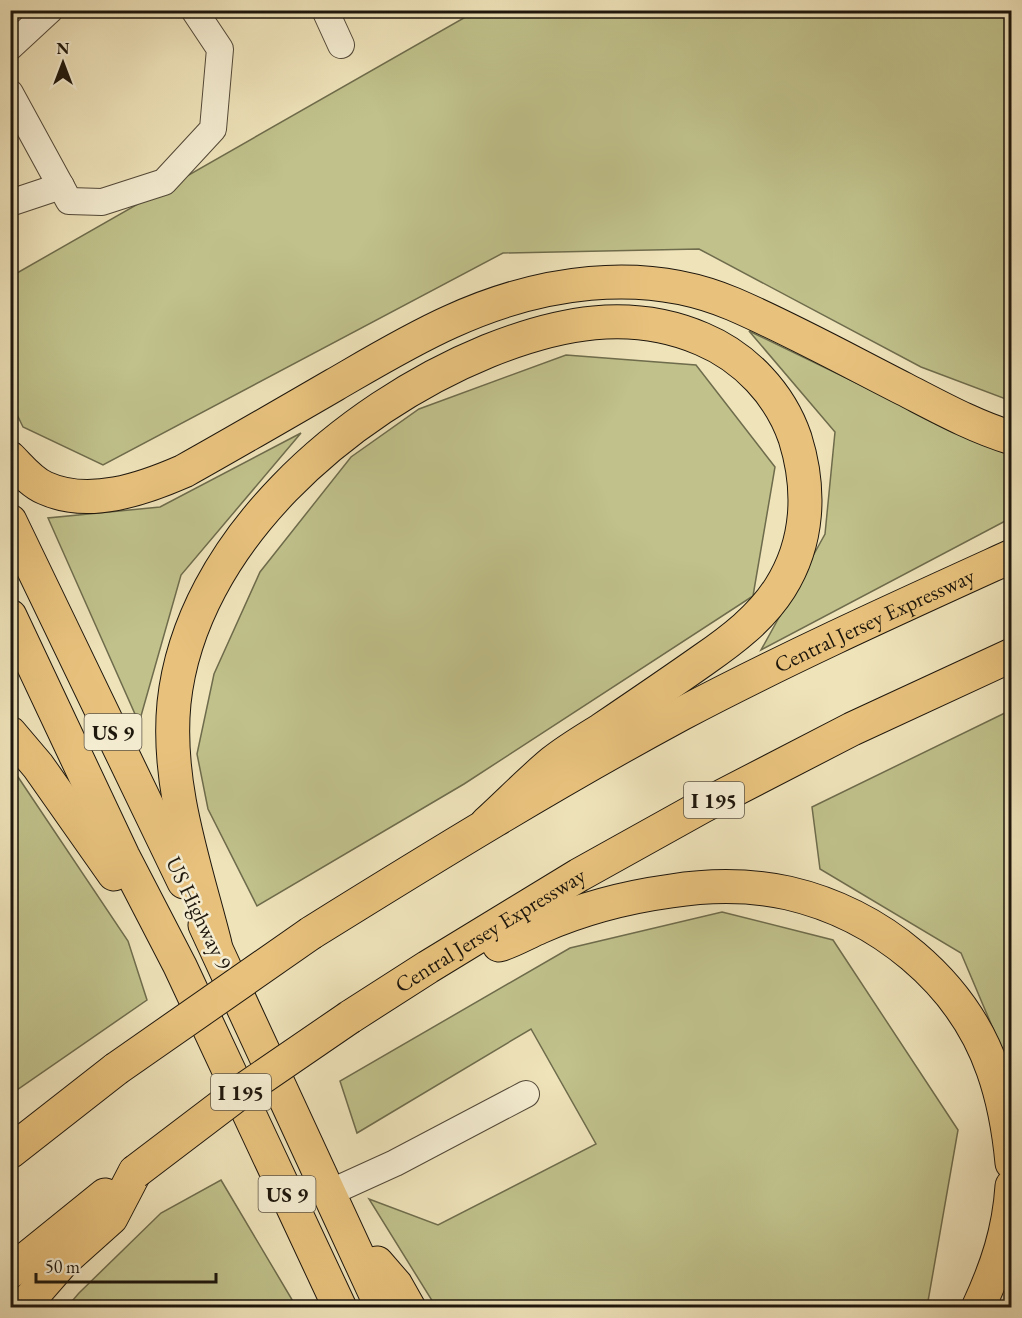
<svg xmlns="http://www.w3.org/2000/svg" width="1022" height="1318" font-family="'EB Garamond',serif">
<style>
.green{fill:#c0c18b;stroke:#6e6c4c;stroke-width:1.5}
.lines{fill:none;stroke-linecap:round;stroke-linejoin:round}
.minor-casing{stroke:#524938;stroke-width:28}
.highway-casing{stroke:#1d160c;stroke-width:35}
.minor{stroke:#f5edd2;stroke-width:26}
.highway{stroke:#e8c27d;stroke-width:33}
.highway-bridge-casing{stroke:#1d160c;stroke-width:35;stroke-linecap:butt}
.highway-bridge{stroke:#e8c27d;stroke-width:33}
.labels{text-anchor:middle;dominant-baseline:central;stroke-width:5;stroke-linejoin:round;paint-order:stroke}
.shield{fill:#f5edd2;stroke:#5e5647;stroke-width:1.5}
.shield-label{font-size:21px;font-weight:bold;fill:#1d160c}
.street-label{font-size:22px;fill:#1d160c;stroke:#f5edd2}
</style>
<rect width="100%" height="100%" fill="#efe3ba"/>
<filter id="stains"><feTurbulence type="fractalNoise" baseFrequency=".00333" numOctaves="4"/><feColorMatrix values="0 0 0 0 .2 0 0 0 0 .09 0 0 0 0 .02 0 0 0 .5 -.17"/></filter>
<radialGradient id="worn" r=".72"><stop offset=".6" stop-color="#630" stop-opacity="0"/><stop offset="1" stop-color="#630" stop-opacity=".3"/></radialGradient>
<!-- green -->
<g class="green">
<polygon points="476,11 1011,11 1011,401 921,367 699,249 503,253 103,465 23,427 11,402 10,277"/>
<polygon points="749,331 867,388 1011,453 1011,518 761,650 825,534 835,432"/>
<polygon points="566,355 696,365 775,467 753,596 464,784 257,906 208,809 197,754 214,674 260,572 351,457 419,409"/>
<polygon points="301,433 181,575 139,723 48,518 160,507"/>
<polygon points="1011,710 1011,1071 961,953 820,869 812,807"/>
<polygon points="10,765 128,941 147,1000 11,1094"/>
<polygon points="722,912 833,940 958,1130 927,1307 436,1307 369,1199 438,1225 596,1144 531,1029 357,1133 340,1081 570,948"/>
<polygon points="221,1180 294,1303 294,1307 67,1307 79,1293 161,1213"/>
</g>
<g class="lines">
<defs>
<g id="minor">
<polyline points="325,10 341,45"/>
<polyline points="10,47 50,10"/>
<polyline points="10,93 69,201 102,202 164,182 213,129 220,49 194,10"/>
<polyline points="10,203 61,186"/>
<polyline points="329,1193 395,1163 526,1094"/>
</g>
<g id="highway">
<path d="M10,458C21,469 31,482 45,488C89,508 143,489 184,471C234,443 284,414 334,385C372,363 410,340 450,322C537,282 642,265 733,304C791,329 847,360 904,389C939,407 973,426 1012,438"/>
<polyline points="10,521 184,882"/>
<polyline points="10,616 123,856 180,966 340,1308"/>
<polyline points="10,733 38,766 114,874"/>
<polyline points="205,925 382,1308"/>
<path id="s1" d="M311,933C433,857 555,782 681,714C789,657 900,607 1012,556"/>
<path d="M215,944C195,865 166,785 174,703C191,542 346,409 488,351C558,323 630,308 702,339C745,357 780,394 795,438C811,489 809,542 780,588C761,618 732,640 703,660C669,684 635,707 601,730C585,740 568,750 553,762C530,781 509,803 487,823"/>
<path d="M499,945C513,941 526,933 540,927C581,909 627,897 671,891C709,885 751,885 788,893C879,914 962,981 993,1070C1004,1101 1009,1131 1012,1163"/>
<path id="s2" d="M350,1017L428,967L579,875L703,806L852,729L1012,655"/>
<polyline points="10,1152 116,1069"/>
<polyline points="377,1263 396,1285 409,1308"/>
<polyline points="10,1272 105,1195"/>
<polyline points="22,1308 64,1260 111,1218 135,1172"/>
<path d="M978,1308C997,1267 1009,1231 1012,1186"/>
</g>
</defs>
<!-- minor casing -->
<use href="#minor" class="minor-casing"/>
<!-- highway casing -->
<use href="#highway" class="highway-casing"/>
<!-- minor -->
<use href="#minor" class="minor"/>
<!-- highway -->
<use href="#highway" class="highway"/>
<defs>
<g id="highway-bridge">
<polyline points="116,1069 311,933"/>
<polyline points="135,1172 239,1093 350,1017"/>
</g>
</defs>
<!-- highway-bridge casing -->
<use href="#highway-bridge" class="highway-bridge-casing"/>
<!-- highway-bridge -->
<use href="#highway-bridge" class="highway-bridge"/>
</g>
<g class="labels">
<!-- shield labels -->
<g class="shield">
<rect x="84.5" y="714" width="57" height="36" rx="4.5"/>
<rect x="684" y="782" width="60" height="36" rx="4.5"/>
<rect x="211" y="1074" width="60" height="36" rx="4.5"/>
<rect x="258.5" y="1176" width="57" height="36" rx="4.5"/>
</g>
<g class="shield-label">
<text x="113" y="732">US 9</text>
<text x="714" y="800">I 195</text>
<text x="241" y="1092">I 195</text>
<text x="287" y="1194">US 9</text>
</g>
<!-- street labels -->
<g class="street-label">
<text stroke="none"><textPath href="#s1" startOffset="645">Central Jersey Expressway</textPath></text>
<text transform="translate(199 913) rotate(64)">US Highway 9</text>
<text stroke="none"><textPath href="#s2" startOffset="165">Central Jersey Expressway</textPath></text>
</g>
</g>
<!-- margin -->
<rect width="1022" height="1318" fill="none" stroke="#efe3ba" stroke-width="36"/>
<rect x="12" y="12" width="998" height="1294" fill="none" stroke="#1d160c" stroke-width="3"/>
<rect x="18" y="18" width="986" height="1282" fill="none" stroke="#1d160c" stroke-width="1.5"/>
<!-- north arrow -->
<g transform="translate(63 63)" stroke="#f5edd2" stroke-width="4.5" paint-order="stroke">
<path d="M0-4.5L10 22L0 15L-10 22Z" fill="#1d160c"/>
<text y="-9" font-size="16" font-weight="bold" text-anchor="middle" fill="#1d160c">N</text>
</g>
<!-- scale -->
<path d="M36 1273v9h180v-9" fill="none" stroke="#1d160c" stroke-width="3"/>
<text x="45" y="1273" font-size="18" fill="#1d160c" stroke="#f5edd2" stroke-width="4.5" paint-order="stroke">50 m</text>
<rect width="100%" height="100%" filter="url(#stains)"/>
<rect width="100%" height="100%" fill="url(#worn)"/>
</svg>
